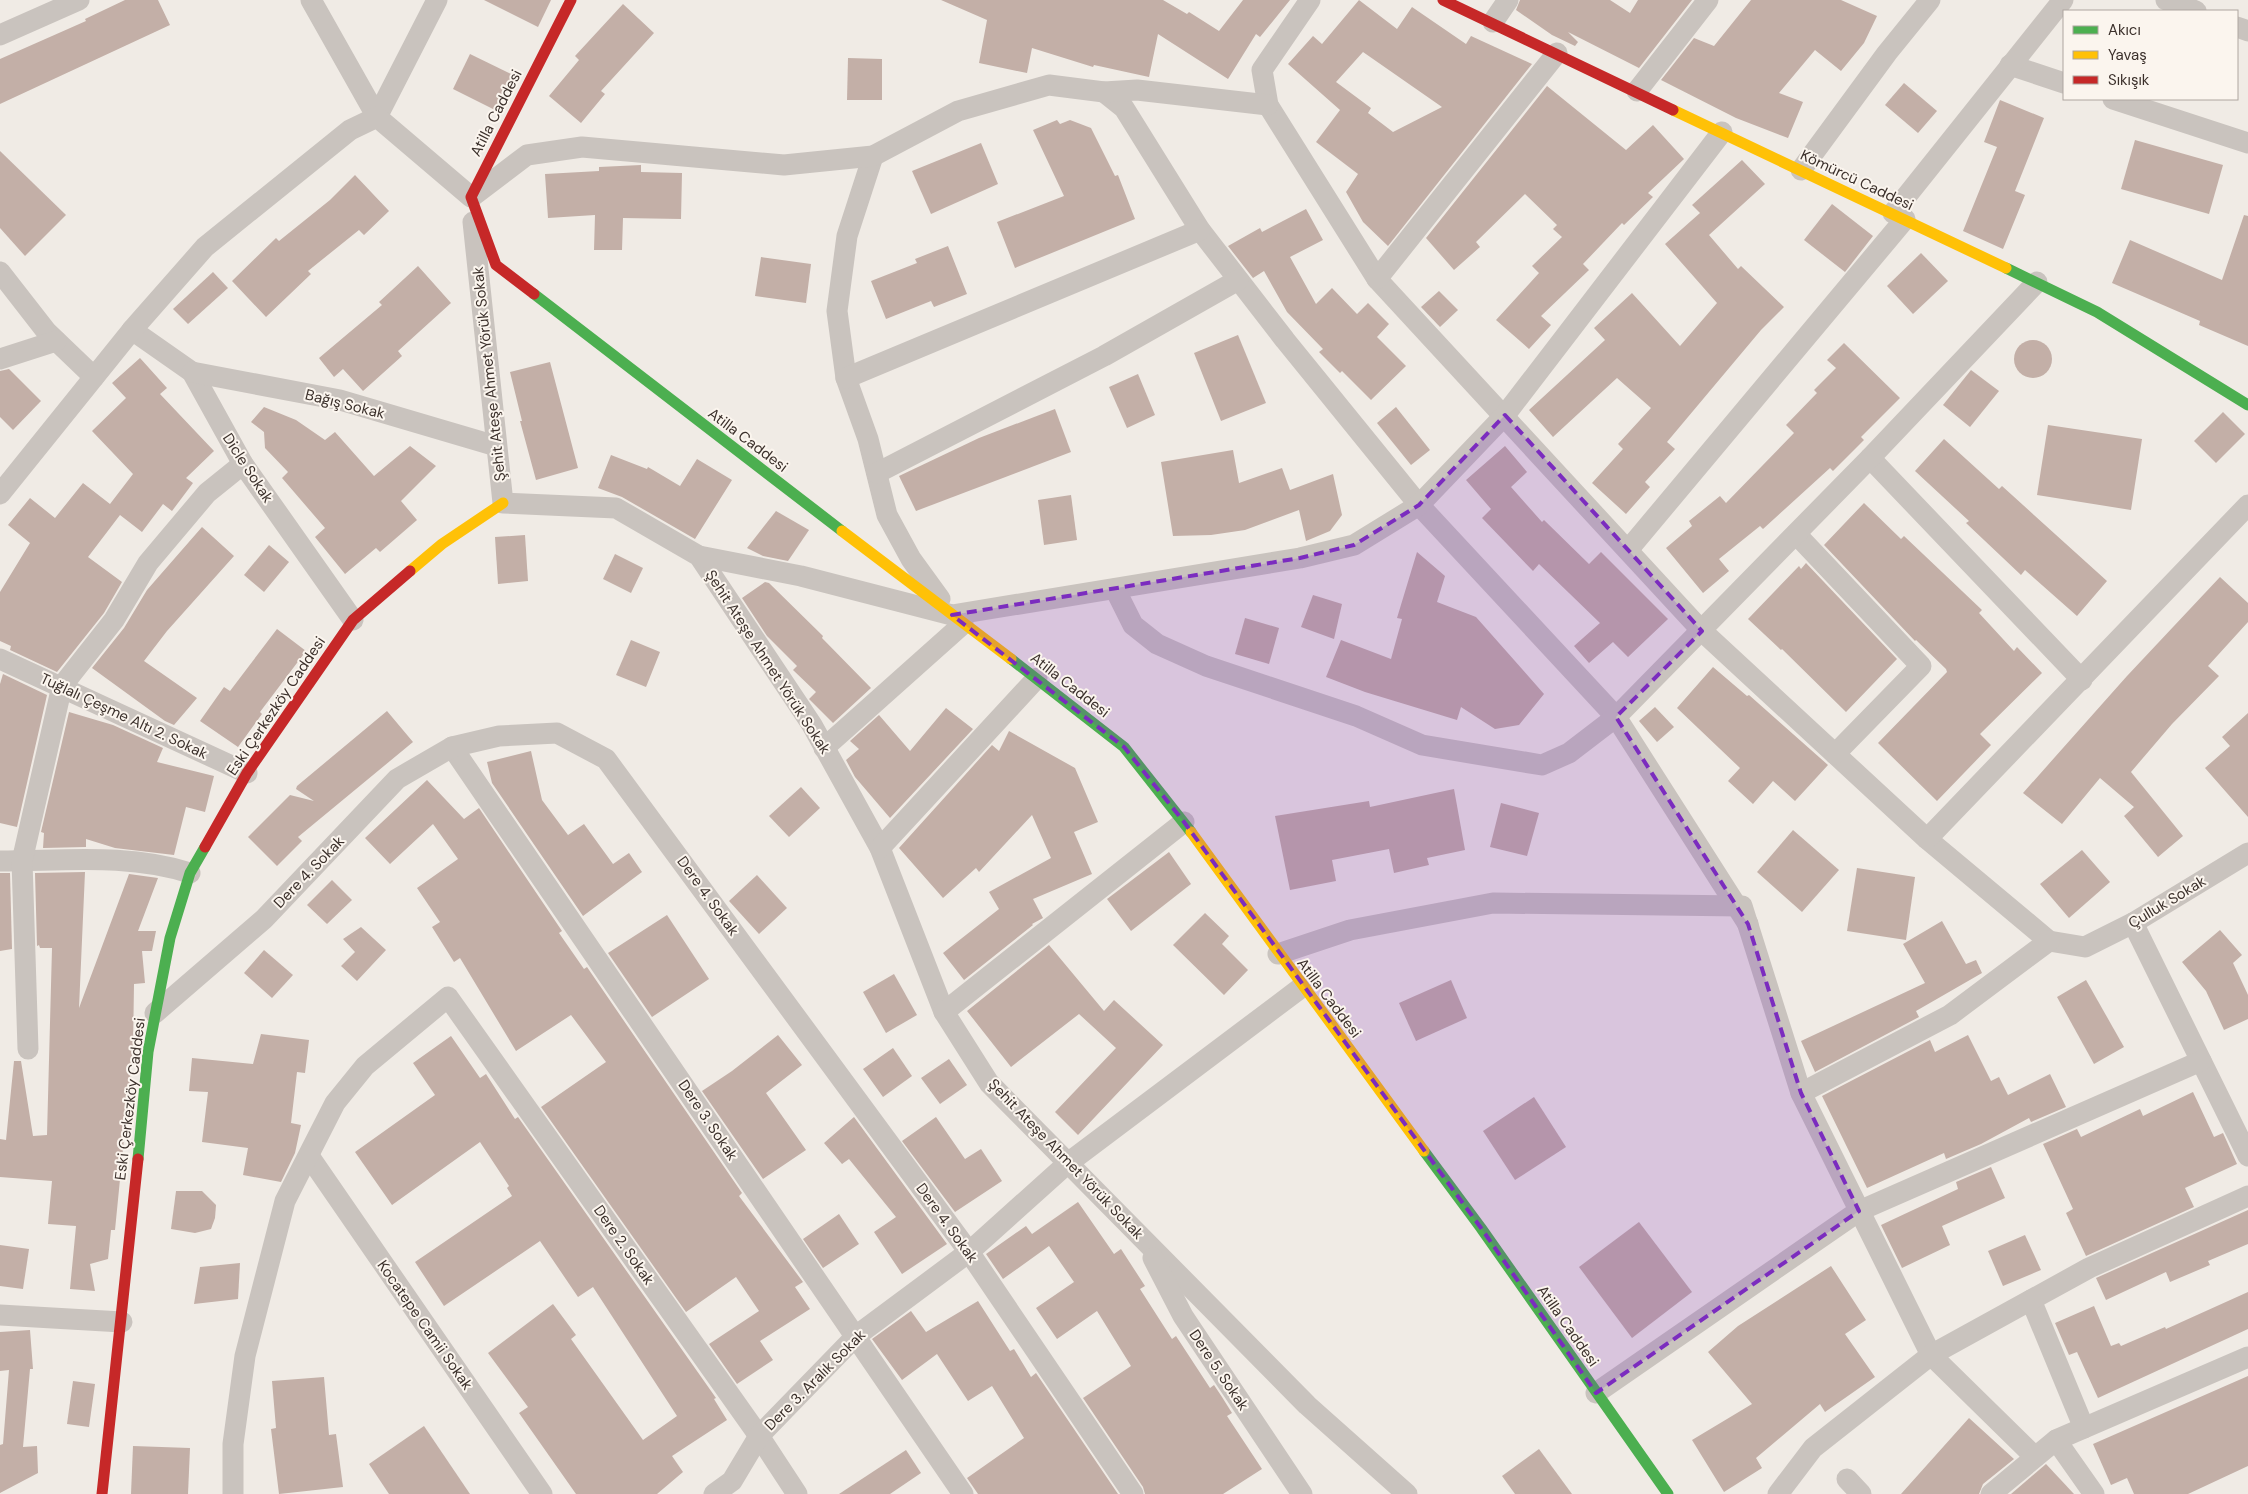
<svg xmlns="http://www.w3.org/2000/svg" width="2248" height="1494" font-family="'DM Sans',sans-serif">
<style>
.building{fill:#c3afa7;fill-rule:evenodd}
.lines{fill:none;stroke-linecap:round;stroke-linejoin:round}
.street{stroke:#c9c3be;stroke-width:21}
.fast{stroke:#4caf50;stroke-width:11}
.slow{stroke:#ffc107;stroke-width:11}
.jam{stroke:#c62828;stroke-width:11}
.marked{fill:#7b2cbf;fill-opacity:0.2;stroke:#7b2cbf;stroke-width:4;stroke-dasharray:10 6;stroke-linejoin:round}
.labels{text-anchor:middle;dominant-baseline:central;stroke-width:4;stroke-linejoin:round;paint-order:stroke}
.street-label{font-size:15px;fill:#3b302b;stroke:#fbf5ee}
</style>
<rect width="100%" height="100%" fill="#f0ebe5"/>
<!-- building -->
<g class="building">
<polygon points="125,0 158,0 170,25 0,104 0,59 86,21 85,19"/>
<polygon points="484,0 551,0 538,27"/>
<polygon points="941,0 1163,0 1187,14 1189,12 1219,31 1243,0 1290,0 1260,37 1256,34 1228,79 1158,34 1149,77 1094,65 1093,67 1032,48 1027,73 979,63 987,20"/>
<path d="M1359,0L1397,29L1412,7L1466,44L1471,36L1532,64L1388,246L1363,222L1346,192L1358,174L1316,142L1340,110L1288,64L1313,36L1322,44ZM1363,52L1442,107L1393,132L1368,113L1371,108L1336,82Z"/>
<polygon points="1520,0 1610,0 1630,13 1638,0 1692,0 1639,68 1568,32 1578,42 1575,46 1552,35 1516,10"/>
<polygon points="1751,0 1841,0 1877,16 1864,43 1841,71 1815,50 1779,93 1803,102 1788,138 1736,118 1661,80 1694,38 1714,46"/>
<polygon points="623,4 654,33 601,91 605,94 581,123 549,96 579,60 575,56"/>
<polygon points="470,54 515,76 497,111 453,89"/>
<polygon points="848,58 882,59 882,100 847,100"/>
<polygon points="1904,83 1937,111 1918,133 1885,105"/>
<polygon points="1547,86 1626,150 1653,125 1684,159 1648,193 1653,197 1624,225 1622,223 1583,264 1589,270 1541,316 1551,325 1529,349 1496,320 1539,273 1532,266 1562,237 1553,229 1557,225 1525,194 1476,242 1480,247 1454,270 1426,238"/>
<polygon points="2000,100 2044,118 2015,191 2025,195 2003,249 1963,231 1997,147 1984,142"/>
<polygon points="1057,120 1060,124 1070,120 1091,128 1115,176 1118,175 1135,219 1015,268 997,222 1064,196 1033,130"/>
<polygon points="2135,140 2223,165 2209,214 2121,189"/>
<polygon points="981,143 998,184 931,214 912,171"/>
<polygon points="0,151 66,215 25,256 0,228"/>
<polygon points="1742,160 1765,184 1709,235 1738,269 1741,266 1784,307 1761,330 1667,442 1675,449 1645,482 1650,487 1626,514 1592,483 1623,449 1618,444 1651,408 1617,378 1553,437 1529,410 1605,340 1594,328 1632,293 1680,346 1717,303 1665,244 1700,213 1692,205"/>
<polygon points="641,165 641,172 682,173 681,219 623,218 622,250 594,250 595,215 548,218 545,174 599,171 599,167"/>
<polygon points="355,175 389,211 364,235 359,230 308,271 311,274 266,317 232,281 276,238 279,241 330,200"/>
<polygon points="1832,204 1873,236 1845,272 1804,240"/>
<polygon points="1306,209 1323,240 1290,257 1316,304 1332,288 1357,314 1368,303 1389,324 1377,337 1406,366 1371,400 1342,371 1340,373 1319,352 1323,349 1287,312 1264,271 1253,278 1228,246 1260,228 1262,232"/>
<polygon points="2244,215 2248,216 2248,346 2199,325 2200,321 2112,283 2130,240 2222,280"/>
<polygon points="948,246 967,294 934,307 931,301 886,319 871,281 917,263 915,259"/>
<polygon points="1921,253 1948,281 1913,314 1887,286"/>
<polygon points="761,257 811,264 806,303 755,296"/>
<polygon points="418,266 451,303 398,351 402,356 363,391 343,369 334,377 319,358 382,305 379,302"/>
<polygon points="213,272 228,288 188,324 173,309"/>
<polygon points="1439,291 1458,310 1440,327 1421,307"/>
<polygon points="1238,335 1266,403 1221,421 1194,353"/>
<circle cx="2033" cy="359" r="19"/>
<polygon points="1844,343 1900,398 1861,437 1864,440 1833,471 1830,468 1763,529 1760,526 1719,559 1729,571 1703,593 1666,548 1692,526 1689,521 1720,496 1726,503 1794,433 1786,425 1817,393 1814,390 1836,368 1827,360"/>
<polygon points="140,358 167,388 160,394 214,451 186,478 193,483 172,511 163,504 142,532 120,515 88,557 122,582 104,613 57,672 10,650 11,646 0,641 0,592 30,543 8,525 30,498 55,518 83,483 110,504 133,474 92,431 126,398 112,383"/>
<polygon points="550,362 578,468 536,480 520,421 522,421 510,372"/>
<polygon points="9,369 41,401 13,430 0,417 0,371"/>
<polygon points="1971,370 1999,391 1970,427 1943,405"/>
<polygon points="1138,374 1155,415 1127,428 1109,387"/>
<polygon points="264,407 296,420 325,440 335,432 374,476 410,446 436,466 401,501 417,520 380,552 376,548 345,574 315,537 325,528 282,478 288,472 265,448 264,432 251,422"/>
<polygon points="1396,407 1430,450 1411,465 1377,423"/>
<polygon points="1055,409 1071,452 916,511 899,476 979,438"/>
<polygon points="2223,412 2245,434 2216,463 2194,441"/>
<polygon points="2048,425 2142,439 2131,510 2037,495"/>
<polygon points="1944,439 1999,489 2002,486 2107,581 2077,616 2025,570 2021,575 1966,523 1969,521 1915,471"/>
<polygon points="1505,446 1527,472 1511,487 1542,522 1544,520 1589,564 1601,552 1668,619 1628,657 1613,642 1589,663 1574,646 1600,623 1539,564 1533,571 1482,518 1491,509 1466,480"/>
<polygon points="1233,450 1239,483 1282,468 1290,490 1333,474 1342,515 1330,531 1306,541 1299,510 1245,530 1211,535 1173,536 1161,462"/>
<polygon points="611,455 647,469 648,467 680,486 697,459 732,480 695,539 622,497 598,488"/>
<polygon points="1071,495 1077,540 1044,545 1038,500"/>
<polygon points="1864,503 1901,539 1904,536 1962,591 1982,610 1979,613 2014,651 2017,647 2042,673 1980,734 1991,745 1937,801 1878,743 1947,672 1946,669 1916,640 1915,641 1824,545"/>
<polygon points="776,511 809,530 788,561 763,556 747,548"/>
<polygon points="202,527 234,556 167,631 144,661 197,698 174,725 165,721 92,668 124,628 147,590"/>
<polygon points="525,535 528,581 498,584 495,537"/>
<polygon points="269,545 289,562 264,592 244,575"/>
<polygon points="1417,552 1445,576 1437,602 1476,617 1544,694 1519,725 1495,729 1461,707 1457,720 1365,692 1326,677 1341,640 1391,659 1402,619 1397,618"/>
<polygon points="615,554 643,568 631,593 603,579"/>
<polygon points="1806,563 1897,659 1846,712 1782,649 1781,650 1748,619 1799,566 1801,569"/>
<polygon points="2220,577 2248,603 2248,622 2208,666 2219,676 2172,724 2131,772 2183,836 2158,857 2124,816 2134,807 2100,778 2062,824 2023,793 2127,676"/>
<polygon points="765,582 769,583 823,636 822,638 871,688 833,723 809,699 816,692 793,670 797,666 767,636 742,598"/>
<polygon points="1313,595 1342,604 1334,639 1301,627"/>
<polygon points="1245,618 1279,628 1269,664 1235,654"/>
<polygon points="277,629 306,651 260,712 262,714 238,747 200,721 224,687 230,691"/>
<polygon points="631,640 660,652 646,687 616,675"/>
<polygon points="1713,667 1747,696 1749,695 1828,765 1795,801 1773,781 1753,804 1728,781 1740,768 1677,708"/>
<polygon points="3,674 47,695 17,827 0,823 0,684"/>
<polygon points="1655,707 1674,727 1657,742 1639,721"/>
<polygon points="946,708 973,729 890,818 855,777 846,760 859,749 850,741 879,715 910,751"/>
<polygon points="387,711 413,742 298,837 302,841 277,866 248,837 290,795 314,801 296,789 297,786"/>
<polygon points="69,712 113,725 163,748 157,762 214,776 205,812 186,807 174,855 115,848 86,839 86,847 43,848 44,833 41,832"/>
<polygon points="2248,713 2248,817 2205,768 2230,746 2222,737"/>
<polygon points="1009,731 1075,768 1098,822 1074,832 1092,874 1033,899 1043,918 1032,924 1033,925 964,980 943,953 999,909 989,892 1051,858 1032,815 979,872 976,868 943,898 899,848 992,745 999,751"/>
<polygon points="531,751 542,800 568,835 584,824 613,864 629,853 642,872 583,916 492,783 487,762"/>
<polygon points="427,780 464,819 479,808 562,931 559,933 584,969 587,967 742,1193 739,1196 803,1282 795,1287 810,1309 760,1341 773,1360 737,1384 709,1344 759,1311 736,1277 686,1312 541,1107 606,1062 571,1015 516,1051 460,958 454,962 432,927 440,922 417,888 458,859 433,824 390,864 365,838"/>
<polygon points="801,787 820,808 789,837 769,816"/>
<polygon points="1454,789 1465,850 1427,858 1429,865 1394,873 1389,849 1332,860 1336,881 1290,890 1275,816 1369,801 1370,807"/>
<polygon points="1501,803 1539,813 1527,856 1490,847"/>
<polygon points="1793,830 1839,870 1802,912 1757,872"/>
<polygon points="2082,850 2110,882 2069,918 2040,884"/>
<polygon points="1169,852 1191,884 1131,931 1107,899"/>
<polygon points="1857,868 1915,877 1906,940 1847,931"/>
<polygon points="85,872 79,1008 129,874 158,878 138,931 156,931 152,951 142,951 145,983 134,984 133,1048 115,1230 111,1230 108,1259 90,1264 95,1291 70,1289 76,1226 48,1224 52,1181 0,1177 0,1139 6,1140 14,1061 21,1061 33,1136 47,1135 52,948 40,948 39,945 37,946 35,873"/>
<polygon points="0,873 10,873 12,949 0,951"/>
<polygon points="757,875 787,908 759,934 729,901"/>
<polygon points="332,880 352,900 327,924 307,905"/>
<polygon points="1205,913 1229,936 1222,944 1248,970 1224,995 1173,945"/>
<polygon points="667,915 709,979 652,1017 608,953"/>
<polygon points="1942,921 1966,964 1976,960 1982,973 1916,1011 1919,1017 1815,1072 1801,1041 1925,983 1903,944"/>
<polygon points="361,927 386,950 357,981 341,966 355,952 343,939"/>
<polygon points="2220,930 2242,955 2233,963 2248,995 2248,1019 2224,1030 2206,991 2182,962"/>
<polygon points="1049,945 1104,1011 1114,1000 1163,1045 1078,1135 1055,1112 1116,1048 1079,1014 1011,1067 967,1011"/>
<polygon points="264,950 293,975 272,998 244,973"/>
<polygon points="894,974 917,1015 886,1033 863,992"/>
<polygon points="1451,980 1467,1018 1416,1041 1399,1003"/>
<polygon points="2086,980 2124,1047 2094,1064 2057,997"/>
<polygon points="261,1034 309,1040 305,1073 297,1072 291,1123 301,1125 295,1153 281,1182 243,1175 248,1148 202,1142 208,1092 189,1091 192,1058 253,1064"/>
<polygon points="778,1035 802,1065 766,1093 806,1150 763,1179 702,1091 732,1071"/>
<polygon points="1968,1035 1991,1081 1999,1077 2008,1095 2050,1074 2066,1107 2031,1122 2029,1118 1981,1144 1946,1159 1944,1153 1867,1188 1822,1096 1930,1040 1935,1052"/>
<polygon points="451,1036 480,1078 486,1074 515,1119 518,1117 716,1398 714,1399 727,1420 672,1456 683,1472 657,1494 576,1494 519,1413 528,1407 488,1353 553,1304 576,1335 571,1339 643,1440 677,1416 593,1287 578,1297 540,1241 444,1306 415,1262 512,1196 507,1188 509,1186 480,1142 392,1205 355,1152 435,1095 413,1063"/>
<polygon points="893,1048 912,1076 883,1097 863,1069"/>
<polygon points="949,1059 967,1085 940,1104 921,1078"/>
<polygon points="2193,1092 2214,1137 2223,1133 2237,1164 2185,1188 2194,1207 2086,1256 2066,1213 2073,1209 2043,1144 2077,1129 2081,1137 2140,1109 2143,1116"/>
<polygon points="1534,1097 1566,1147 1515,1180 1483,1131"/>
<polygon points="854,1117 947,1244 902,1274 874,1232 896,1217 849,1159 842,1164 824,1143"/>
<polygon points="936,1117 965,1159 981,1149 1002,1181 955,1212 902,1141"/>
<polygon points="1991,1167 2005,1198 1942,1226 1950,1245 1902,1268 1881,1225 1958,1189 1956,1182"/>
<polygon points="176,1191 202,1191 216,1205 215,1218 211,1229 195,1233 171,1229"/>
<polygon points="1078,1202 1114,1254 1121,1249 1145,1286 1140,1289 1172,1339 1176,1336 1210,1388 1214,1385 1222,1397 1232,1413 1227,1416 1262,1469 1223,1494 1145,1494 1143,1487 1083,1398 1131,1366 1097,1311 1057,1339 1036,1308 1074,1282 1049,1246 1003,1279 986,1254 1026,1226 1032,1234"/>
<polygon points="2248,1210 2248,1244 2208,1261 2210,1265 2170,1282 2166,1272 2106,1300 2096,1278"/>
<polygon points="839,1214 859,1244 823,1268 803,1239"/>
<polygon points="1639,1222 1692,1292 1632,1338 1579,1267"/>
<polygon points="2025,1235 2041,1270 2003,1286 1988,1251"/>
<polygon points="0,1245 29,1249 23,1289 0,1286"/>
<polygon points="240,1263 238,1299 194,1304 200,1267"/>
<polygon points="1831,1266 1866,1320 1845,1334 1875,1377 1825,1412 1820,1404 1756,1458 1762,1468 1724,1492 1692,1440 1752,1404 1708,1352 1738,1326"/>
<polygon points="2248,1292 2248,1329 2098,1398 2077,1352 2069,1355 2055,1323 2094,1306 2111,1346 2119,1343 2121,1346 2165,1327 2166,1329"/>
<polygon points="978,1301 1010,1351 1014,1349 1031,1377 1036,1373 1118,1494 978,1494 967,1478 1024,1438 992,1386 968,1401 937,1354 902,1380 872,1339 911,1311 926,1332"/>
<polygon points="30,1330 33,1369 30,1369 23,1447 37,1446 38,1473 0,1493 0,1445 3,1444 9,1370 0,1371 0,1332"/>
<polygon points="2248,1376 2248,1466 2188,1494 2134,1494 2127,1478 2111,1485 2093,1444"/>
<polygon points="324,1377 329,1435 336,1434 343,1487 279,1494 271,1429 276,1428 272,1381"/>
<polygon points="73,1381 95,1384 89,1427 67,1424"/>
<polygon points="1969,1418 2014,1459 1983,1484 1979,1494 1901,1494"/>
<polygon points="424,1426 470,1494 389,1494 369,1464"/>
<polygon points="133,1446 190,1448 188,1494 131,1494"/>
<polygon points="1539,1449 1572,1494 1515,1494 1502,1476"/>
<polygon points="906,1450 921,1473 890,1494 839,1494"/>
<polygon points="2046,1464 2074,1494 2011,1494"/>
</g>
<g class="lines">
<!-- street -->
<g class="street">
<polyline points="311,0 377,117 437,0"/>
<polyline points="1310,0 1262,70 1268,105 1377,279 1702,631 1927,839 2049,941 2085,947 2133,923 2248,853"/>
<polyline points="2166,0 2196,11"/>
<polyline points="1493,22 1508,0"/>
<polyline points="2237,27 2248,31"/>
<polyline points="0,35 79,0"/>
<polyline points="2010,65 2064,83"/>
<polyline points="1637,91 1708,0"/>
<polyline points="1104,92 1124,108 1200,230 1285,340 1419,505 1616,717 1748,924"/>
<polyline points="2113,99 2248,143"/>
<polyline points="873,156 847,236 837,311 846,378 868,439 887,515 911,559 940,599"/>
<polyline points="1801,170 1887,53 1930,0"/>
<polyline points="473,196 527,155 582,147 784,165 873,156 958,111 1049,85 1104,92 1137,90 1268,105"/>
<polyline points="1893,213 2063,0"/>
<polyline points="473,222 503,503 616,508 699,556 812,725 880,848 944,1012 989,1083 1307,1405 1407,1494"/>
<polyline points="0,272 46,331 94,377"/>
<polyline points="1377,279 1557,53"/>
<polyline points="132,330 192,372 243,464 353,620"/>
<polyline points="0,359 56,341"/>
<polyline points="192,372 340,400 496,446"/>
<polyline points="846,378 1200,230"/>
<polyline points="1870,458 2082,680"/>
<polyline points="877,473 1104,356 1238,280"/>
<polyline points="0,494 132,330 205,247 350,130 377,117 471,197"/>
<polyline points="1796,534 1921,666 1835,754"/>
<polyline points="1628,550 1905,219"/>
<polyline points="699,556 801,576 952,615 1300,558 1354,545 1419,505 1505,415 1722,132"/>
<polyline points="1115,589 1133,625 1157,644 1206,666 1356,716 1422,745 1542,765 1569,753 1616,717 1870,458 2037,282"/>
<polyline points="0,659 247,773"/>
<polyline points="452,747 963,1494"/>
<polyline points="824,748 963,624"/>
<polyline points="1927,839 2248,505"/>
<polyline points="880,848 1037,678"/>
<path d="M0,861C63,861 128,853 190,873"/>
<polyline points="2133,923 2248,1156"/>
<polyline points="1278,954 1350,930 1493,903 1742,906 1801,1093"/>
<polyline points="944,1012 1184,822"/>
<polyline points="155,1013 264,919 397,779 452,747 499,736 557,733 606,759 969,1252 1133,1494"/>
<polyline points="28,1049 22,861 62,686 114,620 148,563 207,493 243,464"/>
<polyline points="309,1156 542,1494"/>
<polyline points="1153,1258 1183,1316 1302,1494"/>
<polyline points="2031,1300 2084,1428"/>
<polyline points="0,1315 122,1322"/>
<polyline points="1596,1393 1859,1211 2201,1061"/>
<polyline points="2056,1440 2094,1494"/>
<polyline points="2035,1457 1931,1355 1801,1093 1950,1015 2049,941"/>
<polyline points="1847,1479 1861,1494"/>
<polyline points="233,1494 233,1444 245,1356 285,1201 335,1103 365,1066 448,997 759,1436 797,1494"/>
<polyline points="714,1494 732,1481 759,1436 856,1336 969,1252 1068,1163 1302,987"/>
<polyline points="1778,1494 1813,1448 1931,1355 2089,1268 2248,1196"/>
<polyline points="1991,1494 2056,1440 2248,1357"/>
</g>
<!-- fast -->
<g class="fast">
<polyline points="2006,268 2097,312 2248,405"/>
<polyline points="534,294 842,531"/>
<polyline points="1011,659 1124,747 1191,832"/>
<polyline points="1424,1151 1481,1228 1668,1494"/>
<polyline points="138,1159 148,1052 170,938 190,873 205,847"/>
</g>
<!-- slow -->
<g class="slow">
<polyline points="1673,110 2006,268"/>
<polyline points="842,531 1011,659"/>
<polyline points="410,571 442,544 503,503"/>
<polyline points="1191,832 1424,1151"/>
</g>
<!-- jam -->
<g class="jam">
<polyline points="1443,0 1673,110"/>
<polyline points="534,294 496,265 471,197 571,0"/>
<polyline points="205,847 247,773 353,620 410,571"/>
<polyline points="102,1494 138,1159"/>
</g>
</g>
<!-- marked area -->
<path class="marked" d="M1505,415L1702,631L1616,717L1748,924L1801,1093L1859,1211L1596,1393L1481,1228L1184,822L1124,747L952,615L1300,558L1354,545L1419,505Z"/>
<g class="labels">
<!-- street labels -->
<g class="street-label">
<text transform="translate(496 113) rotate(-63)">Atilla Caddesi</text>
<text transform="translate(1857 180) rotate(25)">Kömürcü Caddesi</text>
<text transform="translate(489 374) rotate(-96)">Şehit Ateşe Ahmet Yörük Sokak</text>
<text transform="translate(345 404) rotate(14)">Bağış Sokak</text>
<text transform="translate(748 440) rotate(37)">Atilla Caddesi</text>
<text transform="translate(248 468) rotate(57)">Dicle Sokak</text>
<text transform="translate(768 662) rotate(57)">Şehit Ateşe Ahmet Yörük Sokak</text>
<text transform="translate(1070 685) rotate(38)">Atilla Caddesi</text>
<text transform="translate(276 706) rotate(-56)">Eski Çerkezköy Caddesi</text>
<text transform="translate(124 716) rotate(25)">Tuğlalı Çeşme Altı 2. Sokak</text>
<text transform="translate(309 872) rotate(-46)">Dere 4. Sokak</text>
<text transform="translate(708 896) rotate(54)">Dere 4. Sokak</text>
<text transform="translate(2167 902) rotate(-31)">Çulluk Sokak</text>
<text transform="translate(1329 998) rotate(53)">Atilla Caddesi</text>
<text transform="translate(130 1099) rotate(-83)">Eski Çerkezköy Caddesi</text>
<text transform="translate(708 1120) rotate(56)">Dere 3. Sokak</text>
<text transform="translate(1066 1159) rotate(46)">Şehit Ateşe Ahmet Yörük Sokak</text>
<text transform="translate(947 1223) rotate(54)">Dere 4. Sokak</text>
<text transform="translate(624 1245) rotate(55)">Dere 2. Sokak</text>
<text transform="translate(425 1325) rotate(55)">Kocatepe Camii Sokak</text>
<text transform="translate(1568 1326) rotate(55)">Atilla Caddesi</text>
<text transform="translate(1219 1370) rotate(56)">Dere 5. Sokak</text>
<text transform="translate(815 1380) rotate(-45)">Dere 3. Aralık Sokak</text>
</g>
</g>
<!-- legend -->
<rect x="2063" y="10" width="175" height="90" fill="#fbf5ee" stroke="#aea6a0"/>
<rect x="2073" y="26" width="25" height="8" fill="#4caf50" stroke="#aea6a0"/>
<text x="2108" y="35" font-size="15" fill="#3b302b">Akıcı</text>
<rect x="2073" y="51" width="25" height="8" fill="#ffc107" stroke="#aea6a0"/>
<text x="2108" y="60" font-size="15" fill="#3b302b">Yavaş</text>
<rect x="2073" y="76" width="25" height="8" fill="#c62828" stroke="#aea6a0"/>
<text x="2108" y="85" font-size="15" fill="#3b302b">Sıkışık</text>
</svg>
